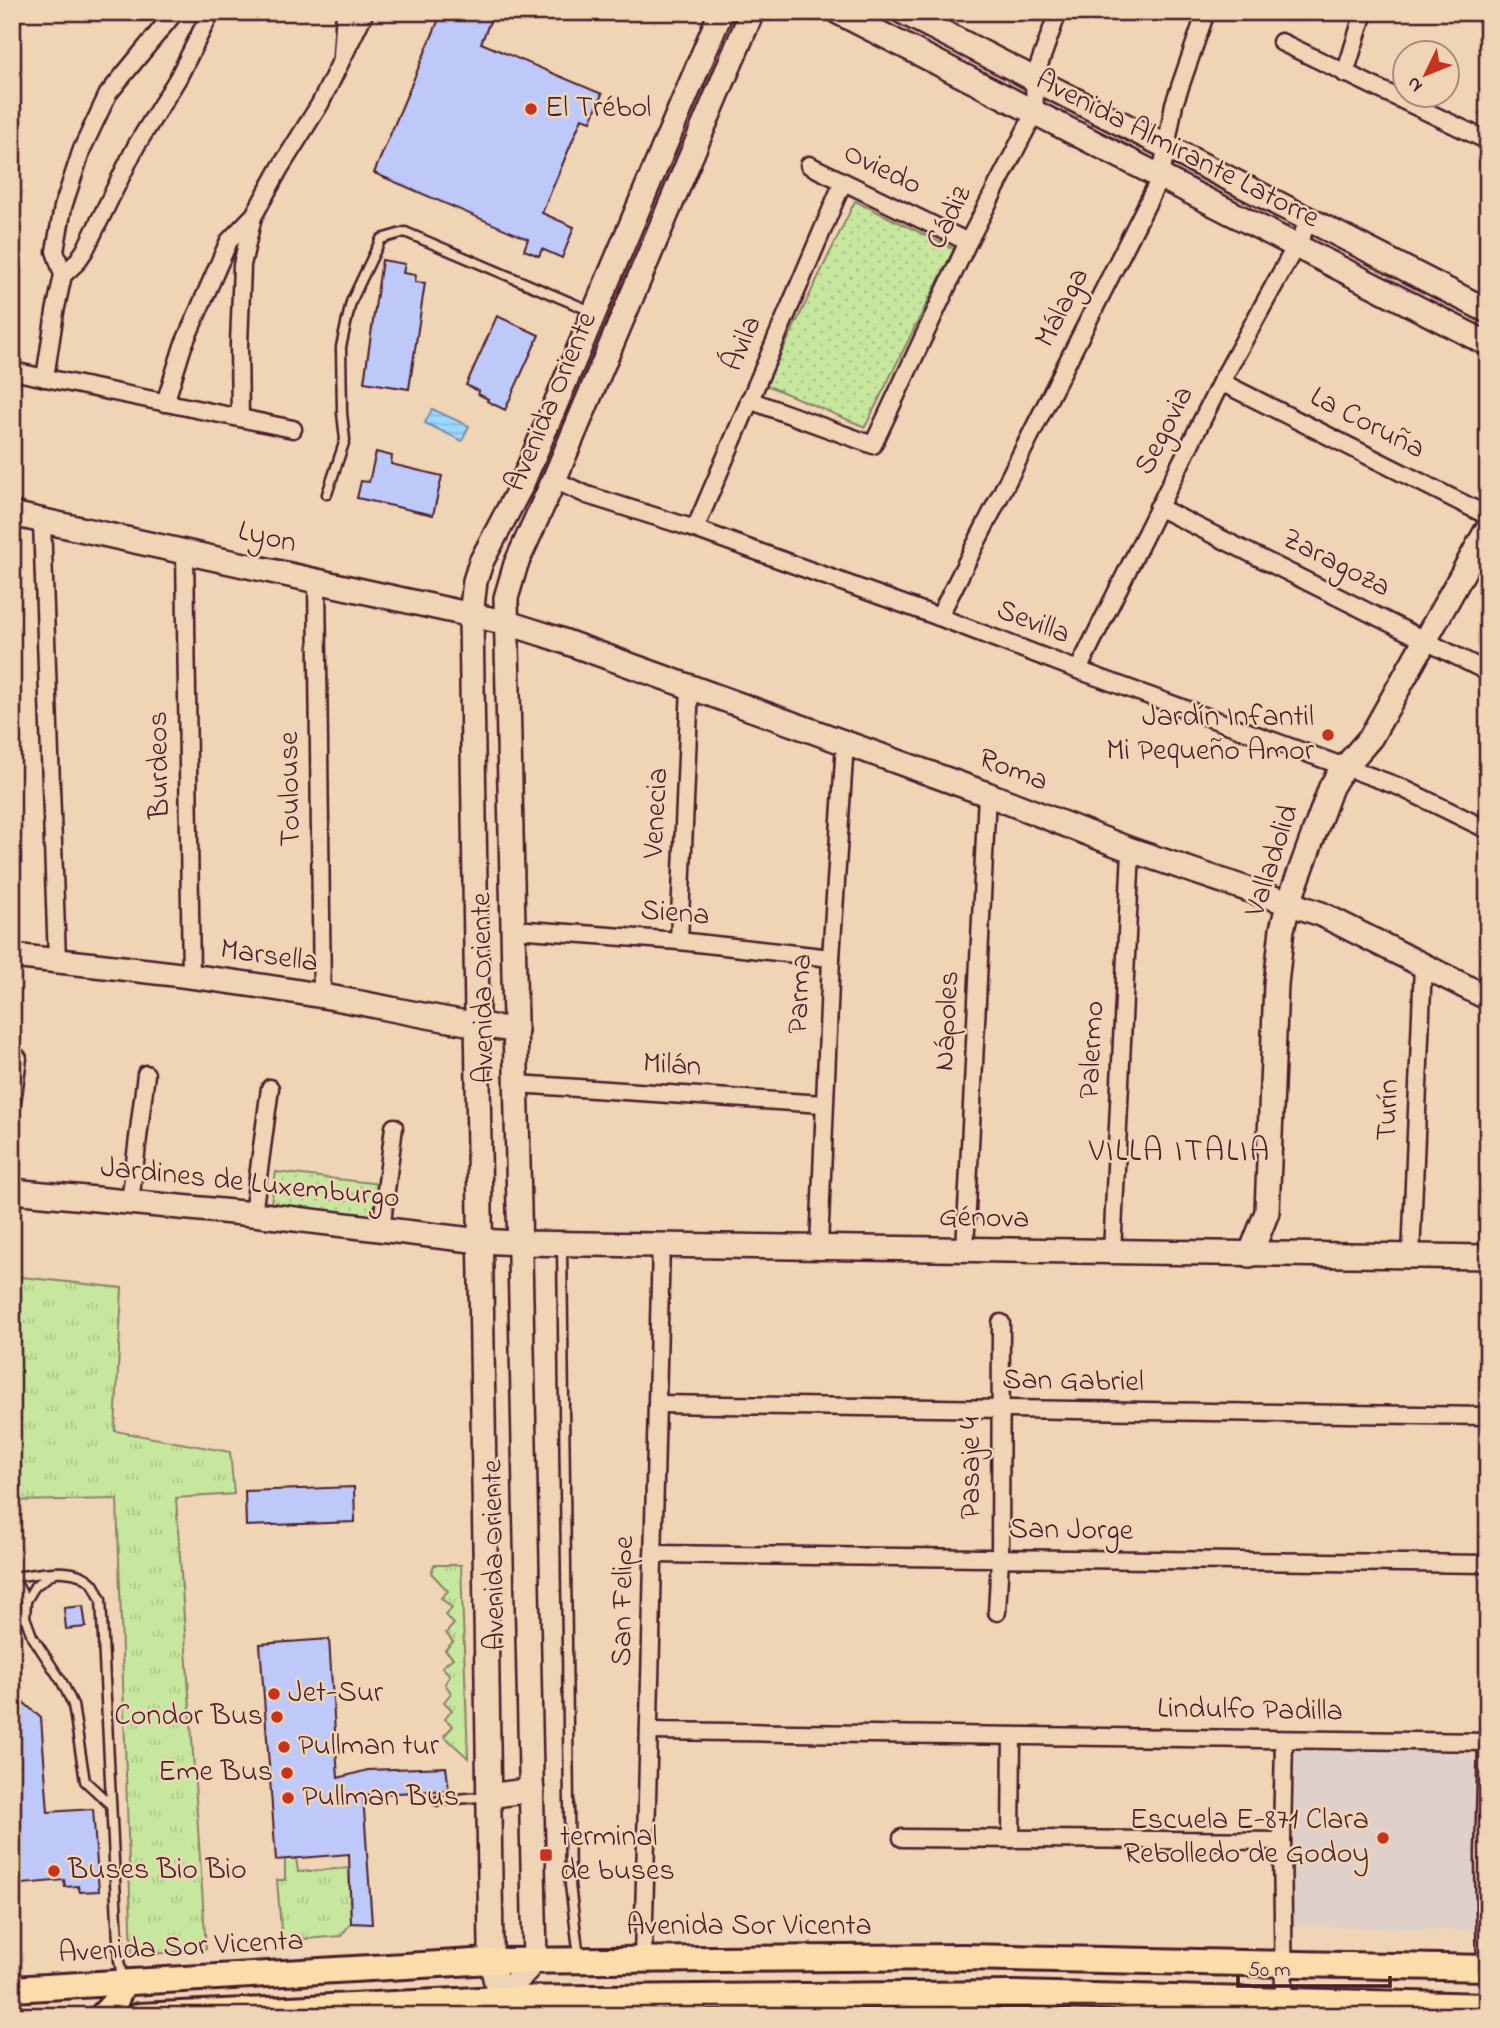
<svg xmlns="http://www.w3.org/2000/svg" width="1500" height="2028" font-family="'Indie Flower',sans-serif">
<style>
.built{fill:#e0d0ca}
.grass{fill:url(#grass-tufts);stroke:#888365;stroke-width:2}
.park{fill:url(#park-dots);stroke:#888365;stroke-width:2}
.water{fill:url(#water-rules);stroke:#7b8ea9;stroke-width:2}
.building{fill:#bec8f9;stroke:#4a1f2b;stroke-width:2}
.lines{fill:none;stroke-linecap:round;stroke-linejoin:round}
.lane-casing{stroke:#4a1f2b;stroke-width:13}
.street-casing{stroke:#4a1f2b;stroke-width:21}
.secondary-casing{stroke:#4a1f2b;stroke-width:28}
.primary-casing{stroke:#4a1f2b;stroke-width:30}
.lane{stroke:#efd4b6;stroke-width:8}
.street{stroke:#efd4b6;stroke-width:16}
.secondary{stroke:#efd4b6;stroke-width:23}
.primary{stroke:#faddab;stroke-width:24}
.poi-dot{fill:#c8321e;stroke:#efd4b6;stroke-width:2.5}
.labels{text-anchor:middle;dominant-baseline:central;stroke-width:5;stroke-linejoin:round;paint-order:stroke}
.poi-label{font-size:30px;fill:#4a1f2b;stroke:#efd4b6;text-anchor:start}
.street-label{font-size:30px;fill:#4a1f2b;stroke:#efd4b6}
.neighbourhood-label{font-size:32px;letter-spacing:2px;fill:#4a1f2b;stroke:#efd4b6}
</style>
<defs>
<pattern id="grass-tufts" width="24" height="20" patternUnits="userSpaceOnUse" patternTransform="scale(1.75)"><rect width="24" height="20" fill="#c7e79f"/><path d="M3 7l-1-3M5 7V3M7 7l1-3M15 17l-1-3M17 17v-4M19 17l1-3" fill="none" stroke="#acc689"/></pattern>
<pattern id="park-dots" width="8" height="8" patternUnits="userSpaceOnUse" patternTransform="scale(1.75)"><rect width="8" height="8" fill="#c7e79f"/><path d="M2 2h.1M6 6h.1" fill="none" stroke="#acc689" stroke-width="1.8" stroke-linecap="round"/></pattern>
<pattern id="water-rules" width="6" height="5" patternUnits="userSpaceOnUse" patternTransform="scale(1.75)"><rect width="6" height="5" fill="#9cd8fd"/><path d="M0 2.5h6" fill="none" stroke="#88b9d9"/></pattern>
</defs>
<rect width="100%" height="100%" fill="#efd4b6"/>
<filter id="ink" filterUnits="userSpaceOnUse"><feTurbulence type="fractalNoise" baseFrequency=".0143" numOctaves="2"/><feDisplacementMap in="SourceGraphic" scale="14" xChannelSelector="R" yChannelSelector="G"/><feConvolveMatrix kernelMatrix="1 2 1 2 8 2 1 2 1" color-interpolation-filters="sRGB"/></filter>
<g filter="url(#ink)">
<!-- built -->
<polygon class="built" points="1295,1745 1474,1751 1473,1931 1291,1925"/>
<!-- grass -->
<g class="grass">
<polygon points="12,1276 122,1288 115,1431 230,1452 234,1494 176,1498 206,1949 132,1956 117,1499 12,1501"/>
<polygon points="434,1565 461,1565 468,1758 444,1736 453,1726 445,1719 452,1710 444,1702 451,1693 445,1684 450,1675 442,1667 453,1658 445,1650 453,1642 446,1633 454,1624 445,1615 452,1608 441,1598 448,1591 431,1573"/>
<polygon points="296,1858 298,1872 349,1868 351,1923 341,1936 282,1941 277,1880 285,1880 285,1859"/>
</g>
<!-- park -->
<g class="park">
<polygon points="855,201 954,249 865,427 766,385"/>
<polygon points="276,1172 381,1184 374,1223 269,1216"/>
</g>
<!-- water -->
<polygon class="water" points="432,409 469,426 462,441 425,423"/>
<!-- building -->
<g class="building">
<polygon points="442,12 494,12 481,43 602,94 591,121 582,118 542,213 574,227 562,258 542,249 539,256 524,250 528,239 374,173"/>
<polygon points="382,260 405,264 403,273 416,275 415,282 425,283 409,389 364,382"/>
<polygon points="497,316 539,335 505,410 487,401 488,399 478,394 479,391 466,385"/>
<polygon points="376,452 392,456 391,464 442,476 433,515 357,498 361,481 369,482"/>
<polygon points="354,1487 355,1522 246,1526 245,1491"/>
<polygon points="83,1606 86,1627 66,1629 64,1608"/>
<polygon points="329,1639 338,1778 368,1770 446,1767 449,1790 363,1795 372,1924 351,1923 349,1854 276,1860 260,1644"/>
<polygon points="12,1692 41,1718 48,1812 93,1809 99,1891 80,1892 78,1886 65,1887 64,1880 13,1885"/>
</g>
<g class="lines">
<defs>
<g id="lane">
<polyline points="327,494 345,440 342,413 341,347 351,302 381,239 405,232 591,311"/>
<polyline points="562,1246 570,1885 579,1957"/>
<polyline points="52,1574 35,1586 26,1601 25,1617 32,1636 62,1682 73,1705 85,1781 111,1805"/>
<path d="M12,1577C36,1575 75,1563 93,1584C96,1588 98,1595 101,1599L119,1961L123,1981"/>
<polyline points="13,1577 26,1601"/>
<polyline points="438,1801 488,1796"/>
</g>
<g id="street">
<polyline points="1281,42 1488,141"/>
<polyline points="342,55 345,12"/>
<polyline points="1345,74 1364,12"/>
<polyline points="809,165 968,242"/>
<polyline points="63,275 55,251 63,207 82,149 108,94 175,12"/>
<polyline points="12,371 293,429"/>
<polyline points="45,378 55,312 63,275 76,263 85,250 136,146 178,78 211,12"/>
<polyline points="1221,382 1488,516"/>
<polyline points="749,400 873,445 968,242 1035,112 1034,79 1058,12"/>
<polyline points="165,403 183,346 225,250 229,241 252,217"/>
<polyline points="240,418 239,345 242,265 253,217 280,168 320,104 365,12"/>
<polyline points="554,480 587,495 695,529 939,617 1078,670 1400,787 1488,830"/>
<polyline points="1158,507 1488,672"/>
<polyline points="42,521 57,961"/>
<polyline points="695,529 843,182"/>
<polyline points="185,552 191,977"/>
<polyline points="317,581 322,996"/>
<polyline points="939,617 1161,176 1174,104 1206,12"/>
<polyline points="1078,670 1221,382 1310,220"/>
<polyline points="514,929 679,941 831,958"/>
<polyline points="679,941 690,686"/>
<polyline points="517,1084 823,1104"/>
<polyline points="12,1102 18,1058"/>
<polyline points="130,1202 146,1074"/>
<polyline points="253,1214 270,1088"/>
<polyline points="381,1230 394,1127"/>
<polyline points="819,1247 831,958 845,743"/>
<polyline points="965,1250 987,794"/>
<polyline points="1112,1253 1131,850"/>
<polyline points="1411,1257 1423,965"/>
<polyline points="657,1404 1488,1416"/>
<polyline points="653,1554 1488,1564"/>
<polyline points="997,1612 1000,1558 1001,1323"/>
<polyline points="649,1731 1488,1742"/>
<polyline points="902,1838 1282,1841"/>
<polyline points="1011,1839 1012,1736"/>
<polyline points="643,1959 661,1244"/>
<polyline points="1486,1968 1484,1856 1487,1742"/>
<polyline points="1284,2001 1282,1841 1284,1740"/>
</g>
<g id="secondary">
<polyline points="838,12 1488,344"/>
<polyline points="903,12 1488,311"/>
<polyline points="12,514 508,623 552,637 987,794 1131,850 1321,914 1488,998"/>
<path d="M12,956C116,967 220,978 323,996C387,1007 451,1023 516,1030"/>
<polyline points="12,1191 253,1214 480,1241 520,1243 1488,1257"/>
<polyline points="1250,1255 1267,1212 1276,984 1282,929 1289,902 1331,787 1339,774 1371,737 1488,528"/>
<polyline points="489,1796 532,1790"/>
<polyline points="500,1999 535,1960 506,598 516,564 554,480 752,12"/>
<polyline points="500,1999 491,1961 491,1945 471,616 475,581 481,562 521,486 721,12"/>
</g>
<g id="primary">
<polyline points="12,1989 491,1961 962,1957 1488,1968"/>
<polyline points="102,2016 115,2002 123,1983"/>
<polyline points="139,2016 500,1999 1014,1994 1488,2006"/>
</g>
</defs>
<!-- lane casing -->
<use href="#lane" class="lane-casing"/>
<!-- street casing -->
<use href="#street" class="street-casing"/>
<!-- secondary casing -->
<use href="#secondary" class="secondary-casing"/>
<!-- primary casing -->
<use href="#primary" class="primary-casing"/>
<!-- lane -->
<use href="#lane" class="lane"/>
<!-- street -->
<use href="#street" class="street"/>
<!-- secondary -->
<use href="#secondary" class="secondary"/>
<!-- primary -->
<use href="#primary" class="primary"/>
</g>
</g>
<!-- markers -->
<g class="poi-dot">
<circle cx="531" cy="109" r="7"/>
<circle cx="1328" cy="735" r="7"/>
<circle cx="274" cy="1694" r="7"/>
<circle cx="277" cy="1717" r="7"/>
<circle cx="284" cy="1747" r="7"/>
<circle cx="287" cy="1773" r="7"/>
<circle cx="288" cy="1798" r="7"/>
<circle cx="1383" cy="1838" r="7"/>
<rect x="539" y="1848" width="14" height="14" rx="3.5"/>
<circle cx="54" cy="1871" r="7"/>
</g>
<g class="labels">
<!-- poi labels -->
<g class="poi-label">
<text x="545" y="109">El Trébol</text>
<text x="1314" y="718" text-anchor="end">Jardín Infantil<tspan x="1314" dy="34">Mi Pequeño Amor</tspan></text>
<text x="288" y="1694">Jet-Sur</text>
<text x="263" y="1717" text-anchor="end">Condor Bus</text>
<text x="298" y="1747">Pullman tur</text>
<text x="273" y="1773" text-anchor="end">Eme Bus</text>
<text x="302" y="1798">Pullman Bus</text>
<text x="1369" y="1821" text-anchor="end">Escuela E-871 Clara<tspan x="1369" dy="34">Rebolledo de Godoy</tspan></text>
<text x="560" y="1838">terminal<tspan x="560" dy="34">de buses</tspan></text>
<text x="68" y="1871">Buses Bio Bio</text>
</g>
<!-- street labels -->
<g class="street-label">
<text transform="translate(1177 150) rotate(27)">Avenida Almirante Latorre</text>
<text transform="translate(882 170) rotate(26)">Oviedo</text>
<text transform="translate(950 218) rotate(-64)">Cádiz</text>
<text transform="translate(1063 308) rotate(-63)">Málaga</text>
<text transform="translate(743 344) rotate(-67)">Ávila</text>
<text transform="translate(552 402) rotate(-67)">Avenida Oriente</text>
<text transform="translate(1367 424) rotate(27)">La Coruña</text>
<text transform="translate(1165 431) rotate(-63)">Segovia</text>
<text transform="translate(267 538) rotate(13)">Lyon</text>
<text transform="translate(1336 564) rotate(27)">Zaragoza</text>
<text transform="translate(1033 623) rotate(21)">Sevilla</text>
<text transform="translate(160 765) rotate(-91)">Burdeos</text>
<text transform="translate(1013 771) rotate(21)">Roma</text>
<text transform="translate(291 789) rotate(-91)">Toulouse</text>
<text transform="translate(657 813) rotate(-87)">Venecia</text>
<text transform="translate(1273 861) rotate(-72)">Valladolid</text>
<text transform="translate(675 914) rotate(5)">Siena</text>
<text transform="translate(269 957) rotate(8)">Marsella</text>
<text transform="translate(484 988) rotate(-91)">Avenida Oriente</text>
<text transform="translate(801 994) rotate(-87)">Parma</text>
<text transform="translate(948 1021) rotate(-87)">Nápoles</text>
<text transform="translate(1093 1050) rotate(-87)">Palermo</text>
<text transform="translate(672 1066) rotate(4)">Milán</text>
<text transform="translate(1389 1110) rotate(-88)">Turín</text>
<text transform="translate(250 1184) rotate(6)">Jardines de Luxemburgo</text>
<text transform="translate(984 1219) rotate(1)">Génova</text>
<text transform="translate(1073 1382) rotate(1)">San Gabriel</text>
<text transform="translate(972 1468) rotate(-90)">Pasaje 4</text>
<text transform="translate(1071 1531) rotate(1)">San Jorge</text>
<text transform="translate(495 1555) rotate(-91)">Avenida Oriente</text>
<text transform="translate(624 1601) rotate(-89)">San Felipe</text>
<text transform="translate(1250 1711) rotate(1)">Lindulfo Padilla</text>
<text x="749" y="1927">Avenida Sor Vicenta</text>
<text transform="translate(181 1948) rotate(-3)">Avenida Sor Vicenta</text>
</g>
<!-- neighbourhood labels -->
<g class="neighbourhood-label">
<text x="1180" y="1152">VILLA ITALIA</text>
</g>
</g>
<!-- margin -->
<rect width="1500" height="2028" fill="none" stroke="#efd4b6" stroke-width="42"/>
<rect x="21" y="21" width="1458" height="1986" fill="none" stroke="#4a1f2b" stroke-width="2.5" filter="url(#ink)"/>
<!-- north arrow -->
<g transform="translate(1426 74) rotate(227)"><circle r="33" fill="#efd4b6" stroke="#ad8c7e" stroke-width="2"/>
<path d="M0-5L12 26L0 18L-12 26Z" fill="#c8321e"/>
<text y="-10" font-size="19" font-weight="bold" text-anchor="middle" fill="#4a1f2b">N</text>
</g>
<!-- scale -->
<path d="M1238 1976v10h152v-10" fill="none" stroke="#4a1f2b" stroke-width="3.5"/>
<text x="1248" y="1976" font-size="21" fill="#4a1f2b" stroke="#efd4b6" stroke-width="5" paint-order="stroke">50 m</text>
</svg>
